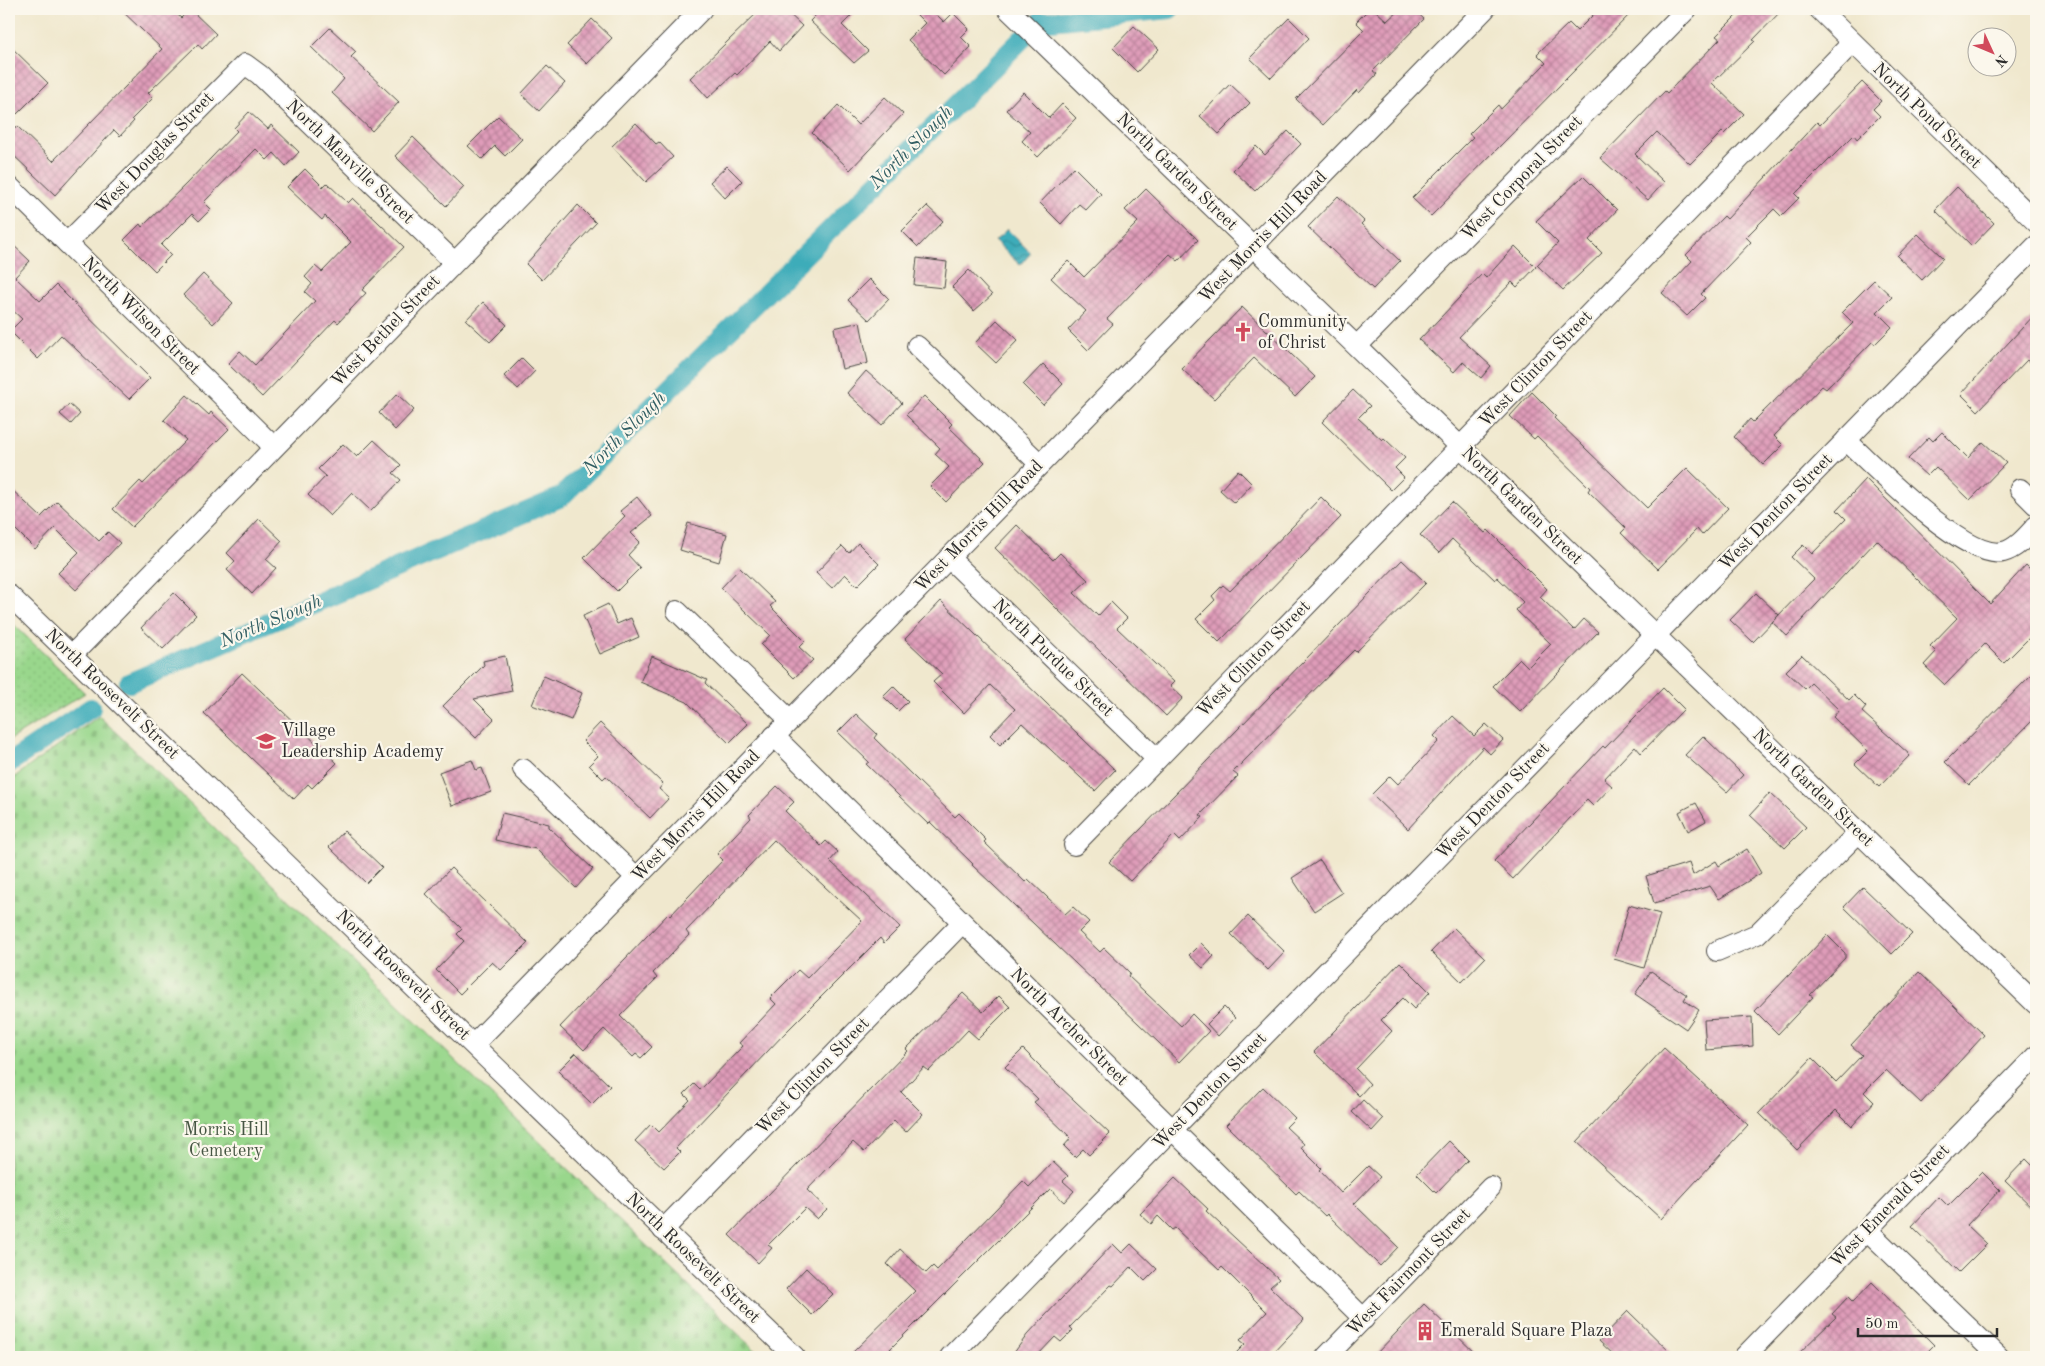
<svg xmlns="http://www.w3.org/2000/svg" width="2045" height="1366" font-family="'Old Standard TT',serif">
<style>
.cemetery{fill:url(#cemetery-stones);stroke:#62815c}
.park{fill:url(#park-dots);stroke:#62815c}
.water{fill:url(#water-waves);stroke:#346c72}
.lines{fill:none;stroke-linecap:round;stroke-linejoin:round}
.canal{stroke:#3cacb9;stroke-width:20}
.building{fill:url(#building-cross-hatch)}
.minor-casing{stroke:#494743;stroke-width:22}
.minor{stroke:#fff;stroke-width:20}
.labels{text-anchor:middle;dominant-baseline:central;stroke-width:4.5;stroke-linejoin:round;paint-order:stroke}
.street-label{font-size:18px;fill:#2b2b2b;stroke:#fbf7ec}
.poi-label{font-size:18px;fill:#2b2b2b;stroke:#fbf7ec;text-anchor:start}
.park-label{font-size:18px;fill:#465643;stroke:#fbf7ec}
.water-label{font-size:19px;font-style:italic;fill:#325f64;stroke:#fbf7ec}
</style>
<defs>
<pattern id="cemetery-stones" width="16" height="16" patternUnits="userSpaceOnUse" patternTransform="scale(1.25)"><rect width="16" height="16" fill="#99d78c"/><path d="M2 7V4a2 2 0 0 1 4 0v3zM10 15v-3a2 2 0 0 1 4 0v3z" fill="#84b979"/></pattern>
<pattern id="park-dots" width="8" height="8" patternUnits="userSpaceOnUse" patternTransform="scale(1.25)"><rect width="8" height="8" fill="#99d78c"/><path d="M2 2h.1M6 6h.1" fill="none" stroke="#84b979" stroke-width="1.8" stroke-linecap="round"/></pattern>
<pattern id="water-waves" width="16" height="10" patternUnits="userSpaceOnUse" patternTransform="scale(1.25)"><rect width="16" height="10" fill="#3cacb9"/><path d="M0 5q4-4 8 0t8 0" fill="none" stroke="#338c97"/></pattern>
<pattern id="building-cross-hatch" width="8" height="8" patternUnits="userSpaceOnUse" patternTransform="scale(1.25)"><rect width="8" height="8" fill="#df9cb9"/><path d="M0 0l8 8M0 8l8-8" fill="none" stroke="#b57f97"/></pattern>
</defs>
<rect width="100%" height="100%" fill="#fbf7ec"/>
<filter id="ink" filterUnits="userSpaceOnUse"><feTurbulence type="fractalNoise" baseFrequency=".02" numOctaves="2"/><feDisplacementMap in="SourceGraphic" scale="10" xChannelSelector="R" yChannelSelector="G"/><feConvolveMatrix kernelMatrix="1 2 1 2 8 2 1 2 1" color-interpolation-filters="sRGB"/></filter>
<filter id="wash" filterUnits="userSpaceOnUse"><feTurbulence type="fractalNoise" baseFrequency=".0096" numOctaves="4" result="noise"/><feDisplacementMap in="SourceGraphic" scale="20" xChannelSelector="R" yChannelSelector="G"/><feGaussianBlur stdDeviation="1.12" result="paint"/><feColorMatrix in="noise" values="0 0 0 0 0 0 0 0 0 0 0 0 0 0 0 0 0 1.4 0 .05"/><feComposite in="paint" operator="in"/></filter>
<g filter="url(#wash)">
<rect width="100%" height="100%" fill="#f0e8ce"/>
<!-- cemetery -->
<polygon class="cemetery" points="99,716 762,1357 9,1357 9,781"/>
<!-- park -->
<polygon class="park" points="9,620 85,693 9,740"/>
<!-- water -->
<polygon class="water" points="1007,229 1031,253 1020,265 995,241"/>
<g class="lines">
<!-- canal -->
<g class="canal">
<polyline points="1040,22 1170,9"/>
<polyline points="129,683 561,497 1022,39"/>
<polyline points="9,763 91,708"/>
</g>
</g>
<g id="blocks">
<!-- building -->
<g class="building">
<polygon points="120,9 171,9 181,18 190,9 216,34 202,49 198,44 148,93 153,98 132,119 134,121 120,136 114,130 55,195 9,151 9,135 17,126 53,161 162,49"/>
<polygon points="761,9 765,9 773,16 780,9 784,9 802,26 779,51 770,41 737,75 735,73 708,98 690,78"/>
<polygon points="822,9 858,9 842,25 868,51 854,63 810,21"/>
<polygon points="911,9 931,9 944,22 953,13 969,29 961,37 971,47 944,75 908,40 925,23"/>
<polygon points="1369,9 1374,9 1387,21 1400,9 1413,9 1424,19 1373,71 1377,74 1359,93 1357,90 1323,125 1296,99 1364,30 1356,22"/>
<polygon points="1599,9 1635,9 1431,216 1412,198 1473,137 1469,134 1498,105 1501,109 1546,63 1537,54 1569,23 1577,31"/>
<polygon points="1743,9 1783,9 1753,40 1755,41 1712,83 1744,114 1724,134 1722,132 1690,164 1657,132 1635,154 1664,182 1648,200 1600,158 1665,91 1667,93 1720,39 1716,36"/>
<polygon points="1289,18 1309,38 1271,78 1250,58"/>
<polygon points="592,19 612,38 587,64 567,45"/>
<polygon points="1134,26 1159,49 1137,72 1113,48"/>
<polygon points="330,28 356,52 351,57 399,102 372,131 332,93 344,79 311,47"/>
<polygon points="9,45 48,83 17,114 9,106"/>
<polygon points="547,66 565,83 539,111 521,94"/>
<polygon points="1862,82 1881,101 1873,109 1880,116 1857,139 1854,135 1795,194 1799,198 1781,216 1774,209 1746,237 1751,242 1701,294 1705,298 1687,316 1662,293 1692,261 1686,255 1724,216 1727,219 1817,122 1820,125"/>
<polygon points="1230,84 1250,103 1219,134 1200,116"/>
<polygon points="1023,92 1049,118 1062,104 1076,118 1038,157 1022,141 1030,132 1006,110"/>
<polygon points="885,97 903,114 850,170 812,133 838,105 858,125"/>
<polygon points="249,112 268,129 271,125 299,152 286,166 274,153 267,160 256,149 204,202 211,209 199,221 192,214 161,245 171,255 155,271 124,240 140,224 142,227 186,184 237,131 234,128"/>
<polygon points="498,116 522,139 505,156 495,146 482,159 468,146"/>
<polygon points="636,123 656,144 659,142 673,157 646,182 612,146"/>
<polygon points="1288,131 1301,144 1255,191 1233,170 1256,146 1265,155"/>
<polygon points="413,137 464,187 446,206 395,156"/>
<polygon points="727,166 742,181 725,198 710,182"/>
<polygon points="1074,167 1101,194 1086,210 1079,204 1061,224 1040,203"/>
<polygon points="305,169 323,187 327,183 348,203 353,198 404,247 362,290 366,293 338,323 335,320 262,397 228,364 240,351 255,365 315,301 305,292 312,284 305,277 315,266 322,272 351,242 325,216 322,220 287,187"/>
<polygon points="1583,176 1617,210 1589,240 1602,253 1563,290 1537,265 1558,243 1536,221"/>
<polygon points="1957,187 1994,223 1972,246 1935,210"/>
<polygon points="1146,189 1198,240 1178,261 1170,254 1107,319 1113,324 1088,350 1068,330 1086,311 1051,278 1068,261 1084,277 1138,222 1125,210"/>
<polygon points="1338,196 1364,221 1361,224 1400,261 1373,289 1308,227"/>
<polygon points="578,205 596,223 542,280 526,264"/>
<polygon points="927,206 943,221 918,247 902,231"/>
<polygon points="1918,234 1943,258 1922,280 1897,256"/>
<polygon points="9,241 30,261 15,277 40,301 56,285 150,378 129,399 61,335 38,359 10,331 22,319 9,307"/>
<polygon points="1515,246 1536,267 1517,287 1512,282 1459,337 1491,366 1481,378 1463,362 1454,372 1419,340 1482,274 1486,278"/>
<polygon points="917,258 947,262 944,288 914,285"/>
<polygon points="969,270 992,295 974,311 952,287"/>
<polygon points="203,274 233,303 213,324 183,295"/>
<polygon points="869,279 889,299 869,320 848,300"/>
<polygon points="1874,280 1892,297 1877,312 1892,327 1875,344 1872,342 1826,389 1822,386 1774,436 1783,445 1763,465 1734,437 1750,419 1753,422 1853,323 1842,312"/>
<polygon points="483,302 507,325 490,342 466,320"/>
<polygon points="1242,307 1315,377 1295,397 1254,358 1214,399 1182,369"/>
<polygon points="2036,313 2036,369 2027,360 1978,411 1961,394"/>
<polygon points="997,320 1018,340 996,363 975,343"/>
<polygon points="860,322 868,363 842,369 834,328"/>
<polygon points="522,358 535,371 518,389 504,376"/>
<polygon points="1043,364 1063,384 1043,405 1023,385"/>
<polygon points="866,371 902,403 882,425 847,393"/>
<polygon points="1353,390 1370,406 1358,418 1382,440 1384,438 1405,458 1395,468 1404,477 1391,490 1322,422"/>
<polygon points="1532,392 1556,416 1554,418 1647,508 1687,468 1728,508 1702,535 1697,529 1658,569 1621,533 1626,528 1588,491 1590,488 1537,436 1534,439 1510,416"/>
<polygon points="397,394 414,410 395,430 379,413"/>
<polygon points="187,395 209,415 211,412 229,429 132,527 113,509 140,481 143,484 186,440 164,420"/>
<polygon points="924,396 952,424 949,427 985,462 946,502 930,486 949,467 935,454 940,448 906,415"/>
<polygon points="69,404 80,414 71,424 60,414"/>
<polygon points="1942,432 1968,458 1983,442 2006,463 1970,500 1936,467 1927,476 1908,459 1929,437 1933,441"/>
<polygon points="374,440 401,465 393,473 401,480 371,511 352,493 330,516 308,495 326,476 318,469 343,444 357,457"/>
<polygon points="1238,470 1252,484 1234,503 1220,490"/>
<polygon points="1866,479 1990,604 2026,565 2036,575 2036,631 2004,663 1985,644 1945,685 1924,665 1936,652 1930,646 1957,618 1877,540 1787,636 1772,622 1814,579 1791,557 1803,545 1812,554 1846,519 1837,510"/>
<polygon points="9,487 41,517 57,501 99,541 108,532 120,543 76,590 58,573 79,552 55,528 35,549 9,523"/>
<polygon points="637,497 652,516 631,533 640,542 628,555 640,568 617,591 584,558 625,516 620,511"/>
<polygon points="1321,497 1341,517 1219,642 1196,619 1215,600 1212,596 1223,585 1230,591"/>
<polygon points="1452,502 1485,533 1488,530 1547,589 1540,597 1574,630 1584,619 1598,632 1520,712 1493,686 1520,659 1528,667 1551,644 1516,610 1523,602 1497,577 1495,580 1452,539 1439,553 1420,535"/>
<polygon points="259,519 282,541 266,559 276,568 252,594 227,570 235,561 227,553"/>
<polygon points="688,523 727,534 719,562 680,550"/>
<polygon points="1017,525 1053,560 1060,553 1088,580 1074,593 1098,616 1111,602 1127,618 1117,628 1174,682 1170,686 1183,698 1166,716 995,548"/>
<polygon points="858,543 879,564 857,586 845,574 832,588 816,573 842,546 849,553"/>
<polygon points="1402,560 1426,583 1356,652 1354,650 1233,772 1238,776 1200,815 1203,817 1180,841 1174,835 1130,881 1109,862"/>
<polygon points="740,568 775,602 770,606 805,641 799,647 813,660 794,678 761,645 770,635 721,588"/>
<polygon points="174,593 196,615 163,649 141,628"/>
<polygon points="1756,593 1779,615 1753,642 1730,620"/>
<polygon points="941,601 1115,770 1095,791 1022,723 1000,745 990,735 1015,709 990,685 964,713 933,682 942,674 905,639"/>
<polygon points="608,604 617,624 631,618 639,637 600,654 583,616"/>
<polygon points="1802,655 1849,700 1854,695 1866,707 1862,712 1910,755 1879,787 1855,764 1868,751 1833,717 1839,710 1811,683 1805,689 1786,671"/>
<polygon points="505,656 512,691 474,699 494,719 476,738 443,706 484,665 483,661"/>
<polygon points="652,656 707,680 705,683 748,724 729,743 687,702 640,682"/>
<polygon points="2036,670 2036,717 1969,785 1945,762"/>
<polygon points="242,673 337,763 312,788 308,784 294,799 204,713"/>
<polygon points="544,676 582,693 571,720 532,705"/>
<polygon points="893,686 908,701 898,711 883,696"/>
<polygon points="1663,688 1684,709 1641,753 1635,746 1604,779 1612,786 1593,806 1587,800 1513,879 1494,861 1603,746 1605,748"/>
<polygon points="856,714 877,734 874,738 955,817 959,813 986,840 984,842 1025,882 1028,879 1065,914 1073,907 1089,922 1079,932 1100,952 1104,948 1130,973 1128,976 1181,1026 1192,1014 1209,1031 1179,1062 972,865 973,864 930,822 928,824 866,764 869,762 838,732"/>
<polygon points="1453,716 1474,736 1486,724 1503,740 1490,754 1483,747 1408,829 1372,794 1390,776 1398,784 1439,741 1434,736"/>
<polygon points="600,723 663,784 659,789 669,798 650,818 606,776 603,779 589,765 598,756 583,741"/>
<polygon points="1703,736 1743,775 1727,792 1685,755"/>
<polygon points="472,760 476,770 482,768 491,792 452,806 439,772"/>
<polygon points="777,786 794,802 785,811 821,846 826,841 838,852 830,861 900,927 884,943 880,938 785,1033 676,1148 680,1152 664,1168 635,1141 651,1124 659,1132 690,1100 684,1094 694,1084 700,1090 743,1046 739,1043 776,1004 770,998 798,970 807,978 862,921 774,840 686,931 689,935 653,973 657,978 620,1016 652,1047 641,1058 636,1054 633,1057 604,1029 584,1050 560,1027 668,914 670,916 723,860 717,854 751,818 749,815"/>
<polygon points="1770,793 1806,827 1785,848 1750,815"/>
<polygon points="1696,803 1706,821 1688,831 1679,812"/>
<polygon points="502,813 549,824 549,827 593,869 576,888 536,849 495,840"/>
<polygon points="344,831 382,867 366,883 329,847"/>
<polygon points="1747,849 1761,873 1719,899 1710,886 1654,903 1646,876 1689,863 1693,875 1716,861 1719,866"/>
<polygon points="1320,860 1342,893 1314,911 1292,878"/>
<polygon points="451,868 528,943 501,970 492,962 460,994 436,970 464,941 457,934 462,929 426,894"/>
<polygon points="1863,887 1912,934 1892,954 1844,907"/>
<polygon points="1629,905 1660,914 1644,968 1614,959"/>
<polygon points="1248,916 1285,952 1268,970 1231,934"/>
<polygon points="1454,928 1485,958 1462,982 1431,952"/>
<polygon points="1827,935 1845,953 1845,958 1810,995 1813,997 1778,1034 1755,1011"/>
<polygon points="1201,943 1214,956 1203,968 1189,955"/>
<polygon points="1400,962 1430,992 1414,1009 1403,998 1381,1020 1392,1031 1356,1069 1370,1084 1359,1096 1314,1052"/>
<polygon points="1651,971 1687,995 1684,1000 1699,1010 1686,1029 1635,994"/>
<polygon points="1919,972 1984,1035 1921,1103 1886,1070 1864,1092 1874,1102 1852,1126 1836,1110 1797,1150 1759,1113 1812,1058 1836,1082 1862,1055 1851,1045"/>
<polygon points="963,993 983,1012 999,996 1010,1007 978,1039 968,1030 929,1071 924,1067 901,1092 923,1114 906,1132 894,1121 864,1152 853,1142 807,1190 827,1209 817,1219 805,1208 768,1245 772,1248 758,1263 729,1235 908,1051 906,1049"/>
<polygon points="1224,1007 1235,1018 1218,1036 1207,1024"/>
<polygon points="1752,1017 1753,1046 1706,1050 1704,1020"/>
<polygon points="1664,1048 1748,1125 1661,1219 1577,1142"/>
<polygon points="1023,1049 1041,1067 1040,1068 1110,1134 1089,1155 1083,1149 1075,1157 1064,1146 1071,1138 1034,1102 1038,1099 1005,1067"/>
<polygon points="576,1053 610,1086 592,1104 558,1071"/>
<polygon points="1263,1087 1295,1118 1286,1127 1304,1144 1301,1148 1321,1168 1319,1170 1341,1193 1368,1166 1380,1177 1354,1204 1398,1247 1380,1266 1327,1214 1325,1216 1299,1191 1296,1194 1226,1125"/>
<polygon points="1363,1100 1383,1119 1372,1131 1352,1112"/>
<polygon points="1449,1141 1468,1160 1436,1193 1417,1174"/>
<polygon points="2026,1159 2036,1169 2036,1211 2005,1181"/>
<polygon points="1053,1162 1068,1176 1063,1181 1074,1191 1064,1202 1050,1189 890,1349 899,1357 848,1357 915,1291 887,1264 900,1249 926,1273 933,1266 937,1270 1023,1181 1029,1187"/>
<polygon points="1982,1172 2000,1190 1967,1225 1987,1244 1959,1272 1912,1226 1939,1197 1948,1206"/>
<polygon points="1175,1178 1208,1209 1206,1211 1279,1279 1270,1287 1304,1320 1269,1357 1232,1357 1245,1344 1240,1340 1267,1312 1222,1267 1219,1270 1175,1228 1172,1230 1158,1216 1151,1224 1140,1214"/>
<polygon points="1113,1244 1122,1253 1131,1244 1157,1269 1145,1281 1131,1267 1113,1286 1111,1285 1070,1327 1073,1330 1061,1342 1055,1337 1036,1357 1011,1357 1027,1335"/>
<polygon points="806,1268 833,1294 812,1315 786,1289"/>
<polygon points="1872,1282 1934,1345 1922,1357 1795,1357 1836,1317 1832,1314 1848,1297 1853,1302"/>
<polygon points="1424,1304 1479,1357 1373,1357"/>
<polygon points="1628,1311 1675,1357 1616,1357 1599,1341"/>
</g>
</g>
</g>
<g filter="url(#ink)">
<use href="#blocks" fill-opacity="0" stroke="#494743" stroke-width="1"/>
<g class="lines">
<defs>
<g id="minor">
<polyline points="1008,9 2036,1004"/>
<polyline points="1819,9 2036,222"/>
<polyline points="9,186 274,447"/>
<polyline points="67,243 245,64 260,75 454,262"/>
<polyline points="917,346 1040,464"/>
<polyline points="1357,346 1687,9"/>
<path d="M1846,440C1873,466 1966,561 2003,552C2016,549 2027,536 2036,526"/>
<polyline points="2020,489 2036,505"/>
<polyline points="949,558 1157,759"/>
<polyline points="9,595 795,1357"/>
<polyline points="677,611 790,720"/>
<polyline points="72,655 702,9"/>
<polyline points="774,736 1364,1319"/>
<polyline points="523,769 636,877"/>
<polyline points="1074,845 1852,43"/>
<polyline points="1717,951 1757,934 1859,832"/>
<polyline points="474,1044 1485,9"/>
<polyline points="663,1230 962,923"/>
<polyline points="1867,1230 1999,1357"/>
<polyline points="950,1357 2036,246"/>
<polyline points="1326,1357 1491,1187"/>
<polyline points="1744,1357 2036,1056"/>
</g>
</defs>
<!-- minor casing -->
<use href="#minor" class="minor-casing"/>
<!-- minor -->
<use href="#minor" class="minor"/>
</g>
</g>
<!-- icons -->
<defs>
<symbol id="church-bare" viewBox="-9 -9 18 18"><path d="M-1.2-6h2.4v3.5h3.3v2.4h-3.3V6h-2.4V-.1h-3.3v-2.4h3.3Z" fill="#d1495b" stroke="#fbf7ec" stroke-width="2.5" paint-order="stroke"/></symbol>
<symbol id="school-bare" viewBox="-9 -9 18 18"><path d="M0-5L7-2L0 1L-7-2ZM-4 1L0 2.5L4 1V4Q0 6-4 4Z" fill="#d1495b" stroke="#fbf7ec" stroke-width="2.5" paint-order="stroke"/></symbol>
<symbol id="building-bare" viewBox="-9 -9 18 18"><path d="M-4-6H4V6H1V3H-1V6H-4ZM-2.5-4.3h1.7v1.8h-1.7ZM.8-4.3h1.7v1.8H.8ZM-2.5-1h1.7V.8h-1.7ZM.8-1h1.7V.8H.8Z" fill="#d1495b" stroke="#fbf7ec" stroke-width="2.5" paint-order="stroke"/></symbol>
</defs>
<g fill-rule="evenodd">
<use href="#church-bare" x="1229" y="318" width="28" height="28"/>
<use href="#school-bare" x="252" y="727" width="28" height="28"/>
<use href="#building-bare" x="1411" y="1317" width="28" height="28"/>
</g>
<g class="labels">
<!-- street labels -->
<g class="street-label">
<text transform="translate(1927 116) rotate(44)">North Pond Street</text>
<text transform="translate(155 153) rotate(-46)">West Douglas Street</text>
<text transform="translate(350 162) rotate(44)">North Manville Street</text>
<text transform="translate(1177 172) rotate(44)">North Garden Street</text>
<text transform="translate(1522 178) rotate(-46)">West Corporal Street</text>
<text transform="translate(1263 237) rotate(-46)">West Morris Hill Road</text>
<text transform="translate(141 316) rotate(45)">North Wilson Street</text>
<text transform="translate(386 331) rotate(-46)">West Bethel Street</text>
<text transform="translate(1536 369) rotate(-46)">West Clinton Street</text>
<text transform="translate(1522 506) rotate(44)">North Garden Street</text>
<text transform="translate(1776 512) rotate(-46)">West Denton Street</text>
<text transform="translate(979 526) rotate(-46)">West Morris Hill Road</text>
<text transform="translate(1053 658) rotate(44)">North Purdue Street</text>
<text transform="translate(1254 659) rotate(-46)">West Clinton Street</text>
<text transform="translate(112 694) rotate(44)">North Roosevelt Street</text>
<text transform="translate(1813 788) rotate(44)">North Garden Street</text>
<text transform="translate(1493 801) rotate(-46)">West Denton Street</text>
<text transform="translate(696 816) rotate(-46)">West Morris Hill Road</text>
<text transform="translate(403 975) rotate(44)">North Roosevelt Street</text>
<text transform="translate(1069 1027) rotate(45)">North Archer Street</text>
<text transform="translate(813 1076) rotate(-46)">West Clinton Street</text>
<text transform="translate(1210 1091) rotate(-46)">West Denton Street</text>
<text transform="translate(1890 1206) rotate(-46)">West Emerald Street</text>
<text transform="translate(693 1258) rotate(44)">North Roosevelt Street</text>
<text transform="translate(1409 1272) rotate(-46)">West Fairmont Street</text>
</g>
<!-- poi labels -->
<g class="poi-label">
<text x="1258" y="322">Community<tspan x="1258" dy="21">of Christ</tspan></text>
<text x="281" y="731">Village<tspan x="281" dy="21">Leadership Academy</tspan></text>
<text x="1440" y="1331">Emerald Square Plaza</text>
</g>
<!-- park labels -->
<g class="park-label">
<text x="226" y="1130">Morris Hill<tspan x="226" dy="21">Cemetery</tspan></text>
</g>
<!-- water labels -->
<g class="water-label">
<text transform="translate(912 148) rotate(-45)">North Slough</text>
<text transform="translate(625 434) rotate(-45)">North Slough</text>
<text transform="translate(271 622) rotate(-23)">North Slough</text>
</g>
</g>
<!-- margin -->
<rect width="2045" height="1366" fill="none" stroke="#fbf7ec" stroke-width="30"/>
<!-- north arrow -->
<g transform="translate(1992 52) rotate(134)"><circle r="24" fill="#fbf7ec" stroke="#a8a59f"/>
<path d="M0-4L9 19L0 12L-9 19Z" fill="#d1495b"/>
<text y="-8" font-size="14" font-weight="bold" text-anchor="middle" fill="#2b2b2b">N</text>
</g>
<!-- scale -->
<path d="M1858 1328v8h139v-8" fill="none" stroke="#2b2b2b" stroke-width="2.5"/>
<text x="1865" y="1328" font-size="15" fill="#2b2b2b" stroke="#fbf7ec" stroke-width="4" paint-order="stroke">50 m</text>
</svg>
